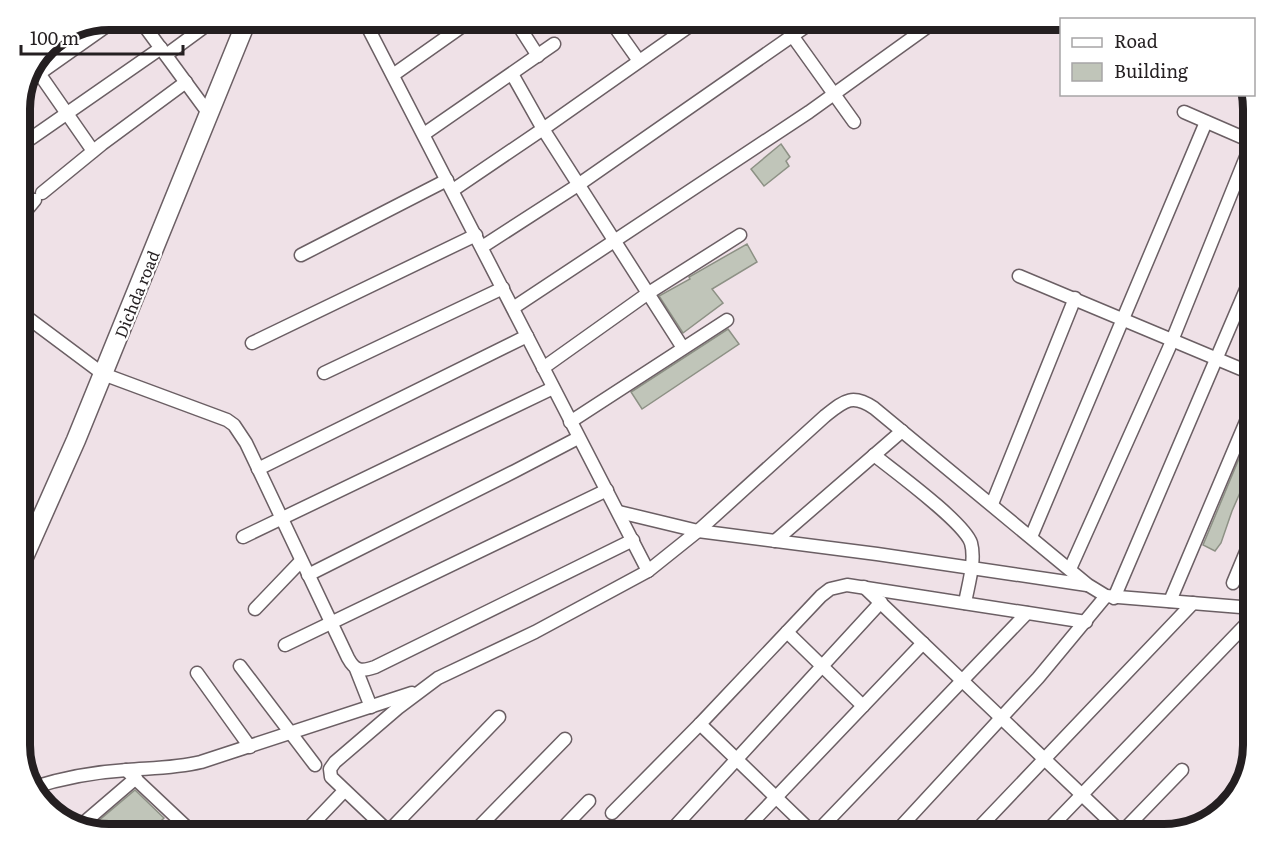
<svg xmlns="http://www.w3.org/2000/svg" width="1273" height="854" font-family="Literata,serif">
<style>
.building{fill:#c0c5b9;stroke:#8d9185;stroke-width:1.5}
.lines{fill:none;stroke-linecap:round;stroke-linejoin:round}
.street-casing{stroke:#6b5f64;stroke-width:15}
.secondary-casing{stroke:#6b5f64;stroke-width:21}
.street{stroke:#fff;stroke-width:12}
.secondary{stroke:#fff;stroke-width:18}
.labels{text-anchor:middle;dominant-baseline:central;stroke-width:4.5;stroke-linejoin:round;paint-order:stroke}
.street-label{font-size:16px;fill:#241f21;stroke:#fff}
.rim{fill:none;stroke:#241f21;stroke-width:8}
</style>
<rect width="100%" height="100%" fill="#efe1e7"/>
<!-- building -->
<g class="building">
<polygon points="781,144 790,157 786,161 789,166 764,186 751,169"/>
<polygon points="747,244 757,262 712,289 723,303 683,333 659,296 690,279 689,277"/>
<polygon points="728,329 739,344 642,409 631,392"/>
<polygon points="1253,425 1253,463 1232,511 1221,543 1215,551 1203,545"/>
<polygon points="135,790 164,818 160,822 145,834 109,834 90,828"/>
</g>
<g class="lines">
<defs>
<g id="street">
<polyline points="140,20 209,114"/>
<polyline points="364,20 648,571 535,632 438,678 398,708 335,762 330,769 331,777 391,834"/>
<polyline points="515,20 538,56"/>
<polyline points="610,20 639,61"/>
<polyline points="781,20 854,122"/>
<polyline points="369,29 381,20"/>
<path d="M166,55L211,22C224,19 232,25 243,31"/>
<polyline points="36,69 93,151"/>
<polyline points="512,74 543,129 683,348"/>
<polyline points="393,75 471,20"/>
<polyline points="30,80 115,20"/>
<polyline points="1184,112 1253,142"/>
<polyline points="424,134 554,44"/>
<polyline points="20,146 161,48"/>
<polyline points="453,190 543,129 698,20"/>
<polyline points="42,193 102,144 186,82"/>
<polyline points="20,218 35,200"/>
<polyline points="482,247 578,185 815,20"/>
<polyline points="301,255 447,180"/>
<polyline points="1019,276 1253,374"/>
<polyline points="513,308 809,112 937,20"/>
<path d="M20,312L103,374L227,420L234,425L246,443L348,658C355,671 361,672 375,667L633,540"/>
<polyline points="252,343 476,235"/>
<polyline points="543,368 647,294 740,235"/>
<polyline points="324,373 503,288"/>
<polyline points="570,422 727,320"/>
<path d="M874,455C894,471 964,522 971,543C976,561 968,585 965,603"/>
<polyline points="258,469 527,336"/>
<polyline points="992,504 1075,298"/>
<polyline points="619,512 698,531 877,554 1087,585"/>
<polyline points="243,537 553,388"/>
<polyline points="1031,537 1206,122"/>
<polyline points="775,541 902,431"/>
<polyline points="1070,569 1169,348 1252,142"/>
<path d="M648,571L698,531L825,416C844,401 852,393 874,408L1088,585L1106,596L1253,608"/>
<polyline points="308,575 515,471 578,438"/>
<polyline points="1233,583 1253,535"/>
<polyline points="864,587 1123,834"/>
<polyline points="1114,598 1253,273"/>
<polyline points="1170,601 1253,405"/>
<polyline points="255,609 301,561"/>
<polyline points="787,632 863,706"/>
<polyline points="285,645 607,490"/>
<polyline points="240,666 315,765"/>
<polyline points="356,669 371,707"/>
<polyline points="197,673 250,747"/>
<polyline points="1251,708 1253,705"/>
<polyline points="700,724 814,834"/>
<polyline points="126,770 194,834"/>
<path d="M31,788C62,778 94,772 127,770C152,768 176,768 201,762L412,693"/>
<polyline points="612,813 700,724 821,596 830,589 847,585 1086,622"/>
<polyline points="80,826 136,778"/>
<polyline points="167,834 181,823"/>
<polyline points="303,834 344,791"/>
<polyline points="386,834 499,717"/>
<polyline points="472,834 565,739"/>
<polyline points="557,834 589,801"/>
<polyline points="668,834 881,602"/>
<polyline points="741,834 923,643"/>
<polyline points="815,834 1027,613"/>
<polyline points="894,834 1038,678 1106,596"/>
<polyline points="973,834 1193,603"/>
<polyline points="1044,834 1253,617"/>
<polyline points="1120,834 1182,770"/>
</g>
<polyline id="secondary" points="20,566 76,440 247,20"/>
</defs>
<!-- street casing -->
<use href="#street" class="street-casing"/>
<!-- secondary casing -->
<use href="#secondary" class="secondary-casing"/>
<!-- street -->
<use href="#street" class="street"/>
<!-- secondary -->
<use href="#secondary" class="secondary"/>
</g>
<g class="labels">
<!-- street labels -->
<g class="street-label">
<text transform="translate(136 294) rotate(-68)">Dichda road</text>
</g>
</g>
<!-- crop -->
<path d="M0 0H1273V854H0ZM109 30H1164A79 79 0 0 1 1243 109V745A79 79 0 0 1 1164 824H109A79 79 0 0 1 30 745V109A79 79 0 0 1 109 30Z" fill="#fff" fill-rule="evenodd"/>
<path class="rim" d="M109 30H1164A79 79 0 0 1 1243 109V745A79 79 0 0 1 1164 824H109A79 79 0 0 1 30 745V109A79 79 0 0 1 109 30Z"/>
<!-- legend -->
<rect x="1060" y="18" width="195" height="78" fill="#ffffff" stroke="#a7a5a6" stroke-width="1.5"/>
<rect x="1072" y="38" width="30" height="9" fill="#ffffff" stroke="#a7a5a6" stroke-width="1.5"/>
<text x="1114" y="48" font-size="18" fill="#241f21">Road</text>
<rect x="1072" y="63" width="30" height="18" fill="#c0c5b9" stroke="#a7a5a6" stroke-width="1.5"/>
<text x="1114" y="78" font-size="18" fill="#241f21">Building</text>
<!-- scale -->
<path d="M21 45v9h162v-9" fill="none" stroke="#241f21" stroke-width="3"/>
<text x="30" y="45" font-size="18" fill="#241f21" stroke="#ffffff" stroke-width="4.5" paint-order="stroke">100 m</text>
</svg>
